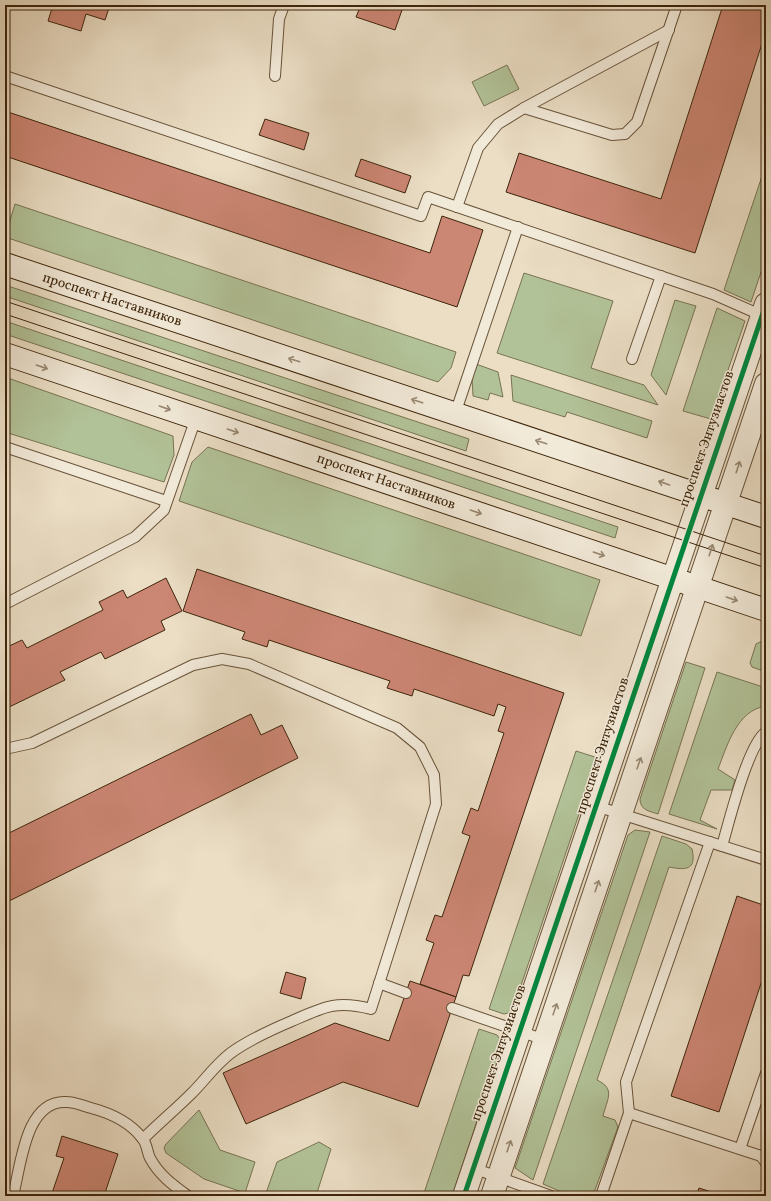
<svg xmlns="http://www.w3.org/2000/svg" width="771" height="1201" font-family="Vollkorn,serif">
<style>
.green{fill:#b2c298;stroke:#787452}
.building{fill:#cc8674;stroke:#3e250b}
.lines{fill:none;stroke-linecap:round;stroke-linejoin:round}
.service-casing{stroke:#69533a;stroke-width:12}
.tertiary-casing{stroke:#69533a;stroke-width:24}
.secondary-casing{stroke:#3e250b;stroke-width:24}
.service{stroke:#f2ead9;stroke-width:10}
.tertiary{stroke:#f2ead9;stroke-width:22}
.secondary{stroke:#f2ead9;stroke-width:22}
.tram{stroke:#3e250b;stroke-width:1}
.cycleway-casing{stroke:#f2ead9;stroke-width:8}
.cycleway{stroke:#00873e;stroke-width:5}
.oneway{stroke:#988872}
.labels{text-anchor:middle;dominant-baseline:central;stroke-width:3;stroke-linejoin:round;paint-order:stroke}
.street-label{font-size:14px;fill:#3e250b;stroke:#f2ead9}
</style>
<rect width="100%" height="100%" fill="#ebdec5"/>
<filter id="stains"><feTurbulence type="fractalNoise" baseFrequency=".005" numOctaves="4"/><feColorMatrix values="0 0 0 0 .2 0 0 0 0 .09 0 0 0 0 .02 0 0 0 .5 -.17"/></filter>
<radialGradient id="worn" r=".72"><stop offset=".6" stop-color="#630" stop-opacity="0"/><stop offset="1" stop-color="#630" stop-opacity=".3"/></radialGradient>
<!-- green -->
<g class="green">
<polygon points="507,65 519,89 484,106 472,82"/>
<polygon points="766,164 766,257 751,302 724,290"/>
<polygon points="15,204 456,352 451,368 438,382 5,237"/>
<polygon points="524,273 613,301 591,368 644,385 658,405 497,353"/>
<polygon points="5,285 469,439 466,451 5,296"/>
<polygon points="675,300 696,306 666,395 651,375"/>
<polygon points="717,308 745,321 711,419 683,411"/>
<polygon points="5,321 618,527 615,538 5,334"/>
<polygon points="476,364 498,372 503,397 490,393 488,400 473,396 472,378"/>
<polygon points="511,375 652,421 647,438 567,412 565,417 513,401"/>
<polygon points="5,377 173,436 174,455 164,482 5,432"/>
<polygon points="208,447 600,580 581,636 179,501 192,462"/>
<polygon points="760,642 766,643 766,672 752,667 750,663 756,644"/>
<path d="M686,662L705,668L658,814C649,811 640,810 640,799Z"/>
<path d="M717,672L766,688V706C737,710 727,746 718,769L735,780L732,790H711L700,820L717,829L669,814Z"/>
<polygon points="576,751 598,758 512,1012 504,1014 489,1009"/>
<polygon points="635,830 650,832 533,1180 515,1168 628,835"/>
<path d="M662,836L686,844L692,849C697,871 685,870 669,867L597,1080C616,1089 607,1099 603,1116L615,1120L618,1127L595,1190L588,1196H571L543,1184Z"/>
<polygon points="479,1029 497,1035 503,1043 452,1196 423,1196"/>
<polygon points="199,1110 220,1150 255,1162 245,1193 204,1179 166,1153 164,1148 166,1144"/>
<polygon points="319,1142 331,1149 316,1196 265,1196 277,1162"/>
</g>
<!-- building -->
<g class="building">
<polygon points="53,5 110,5 105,20 86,14 81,31 48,21"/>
<polygon points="361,5 396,5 403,7 395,30 356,17"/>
<polygon points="723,5 766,5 766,31 695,253 506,192 519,153 661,199"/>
<polygon points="5,111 430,253 442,216 483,230 457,307 5,156"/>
<polygon points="265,119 309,133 304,150 259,135"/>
<polygon points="361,159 411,176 405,193 355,176"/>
<polygon points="197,569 564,693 469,976 463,975 456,997 420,984 434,943 426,940 435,915 442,917 470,836 462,833 471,808 478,811 504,733 498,731 506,707 498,704 494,716 414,689 412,696 387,688 390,681 269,640 267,647 242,639 245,632 183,611"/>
<polygon points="166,578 182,611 161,621 165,630 105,659 101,652 60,672 65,680 5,709 5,648 22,640 27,648 103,610 99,602 123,590 127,598"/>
<polygon points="251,714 261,735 282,725 298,758 5,903 5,835"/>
<polygon points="737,896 766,906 766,968 719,1112 671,1096"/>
<polygon points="286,972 306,978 301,999 280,993"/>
<polygon points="410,981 456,997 418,1107 343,1082 246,1124 223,1073 335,1023 389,1041"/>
<polygon points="62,1136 118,1154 104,1196 51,1196 64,1158 56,1156"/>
<polygon points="699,1188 724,1196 696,1196"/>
</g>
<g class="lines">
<defs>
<g id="service">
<polyline points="5,76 421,216 428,197 713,294 763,316"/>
<polyline points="275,76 279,19 284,5"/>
<polyline points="524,108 612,135 625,134 637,122 677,5"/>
<polyline points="457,207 478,148 498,124 524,108 669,30"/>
<polyline points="632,359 661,276"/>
<polyline points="455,414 518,227"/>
<polyline points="5,447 166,501"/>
<polyline points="5,604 135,537 164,510 196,418"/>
<path d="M5,749L32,743L193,665L222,659L249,664L397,728L420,747L434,775L436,804L371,1009C336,1000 324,1007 292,1021C273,1029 253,1038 235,1050C218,1061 207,1078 192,1093C176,1109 159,1123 143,1139"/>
<polyline points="596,806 766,860"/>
<path d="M722,846C729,822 748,744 766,732"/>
<polyline points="379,983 406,993"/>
<polyline points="452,1008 545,1040"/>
<polyline points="629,1113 761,1156 766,1163"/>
<polyline points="740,1149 766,1073"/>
<polyline points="473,1168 551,1196"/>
<path d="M13,1196C21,1166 25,1099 67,1102C75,1102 83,1106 91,1108C110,1113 129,1121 142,1138C147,1143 147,1152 150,1158C159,1175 173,1185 188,1196"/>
<polyline points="601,1196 629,1113 626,1082 710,842"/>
</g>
<g id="tertiary">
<polyline points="464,1196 766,304"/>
<polyline points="492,1196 766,384"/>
</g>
<g id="secondary">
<polyline points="5,264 766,517"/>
<polyline points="5,354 766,610"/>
</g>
</defs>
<!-- service casing -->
<use href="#service" class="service-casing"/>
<!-- tertiary casing -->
<use href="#tertiary" class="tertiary-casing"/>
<!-- secondary casing -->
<use href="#secondary" class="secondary-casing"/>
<!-- service -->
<use href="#service" class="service"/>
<!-- tertiary -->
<use href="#tertiary" class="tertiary"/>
<!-- secondary -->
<use href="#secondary" class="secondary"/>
<!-- tram -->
<g class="tram">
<polyline points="5,301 766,556"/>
<polyline points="5,314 766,568"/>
</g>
<defs>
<polyline id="cycleway" points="464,1196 766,304"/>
</defs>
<!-- cycleway casing -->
<use href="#cycleway" class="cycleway-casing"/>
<!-- cycleway -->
<use href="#cycleway" class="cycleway"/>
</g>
<!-- one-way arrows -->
<defs><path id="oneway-shaft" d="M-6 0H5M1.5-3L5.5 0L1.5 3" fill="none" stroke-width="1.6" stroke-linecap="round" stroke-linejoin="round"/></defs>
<g class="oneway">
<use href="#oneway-shaft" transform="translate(294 360) rotate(-162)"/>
<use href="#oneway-shaft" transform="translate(42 367) rotate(19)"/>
<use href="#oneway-shaft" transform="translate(417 401) rotate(-162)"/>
<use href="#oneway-shaft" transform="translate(165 408) rotate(19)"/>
<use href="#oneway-shaft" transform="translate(233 431) rotate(19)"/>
<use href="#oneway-shaft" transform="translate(541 442) rotate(-162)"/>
<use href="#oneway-shaft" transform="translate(738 467) rotate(-72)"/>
<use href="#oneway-shaft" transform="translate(664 483) rotate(-161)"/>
<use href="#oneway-shaft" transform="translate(476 512) rotate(19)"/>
<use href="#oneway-shaft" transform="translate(711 550) rotate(-72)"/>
<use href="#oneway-shaft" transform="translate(599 554) rotate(19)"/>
<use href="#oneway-shaft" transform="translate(732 599) rotate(19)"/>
<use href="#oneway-shaft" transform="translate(639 763) rotate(-71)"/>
<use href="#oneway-shaft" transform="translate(597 886) rotate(-71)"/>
<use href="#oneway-shaft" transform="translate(555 1009) rotate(-71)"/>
<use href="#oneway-shaft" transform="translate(509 1146) rotate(-71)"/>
</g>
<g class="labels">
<!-- street labels -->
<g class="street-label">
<text transform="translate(112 300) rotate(18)">проспект Наставников</text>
<text transform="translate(707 439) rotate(-71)">проспект Энтузиастов</text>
<text transform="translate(386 482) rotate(19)">проспект Наставников</text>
<text transform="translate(603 746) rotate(-72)">проспект Энтузиастов</text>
<text transform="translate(499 1053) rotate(-71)">проспект Энтузиастов</text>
</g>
</g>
<!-- margin -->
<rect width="771" height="1201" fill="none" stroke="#ebdec5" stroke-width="20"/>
<rect x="6" y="6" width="759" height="1189" fill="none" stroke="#3e250b" stroke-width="2"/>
<rect x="10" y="10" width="751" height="1181" fill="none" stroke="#3e250b"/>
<rect width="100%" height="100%" filter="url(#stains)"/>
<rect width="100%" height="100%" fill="url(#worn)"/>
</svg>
